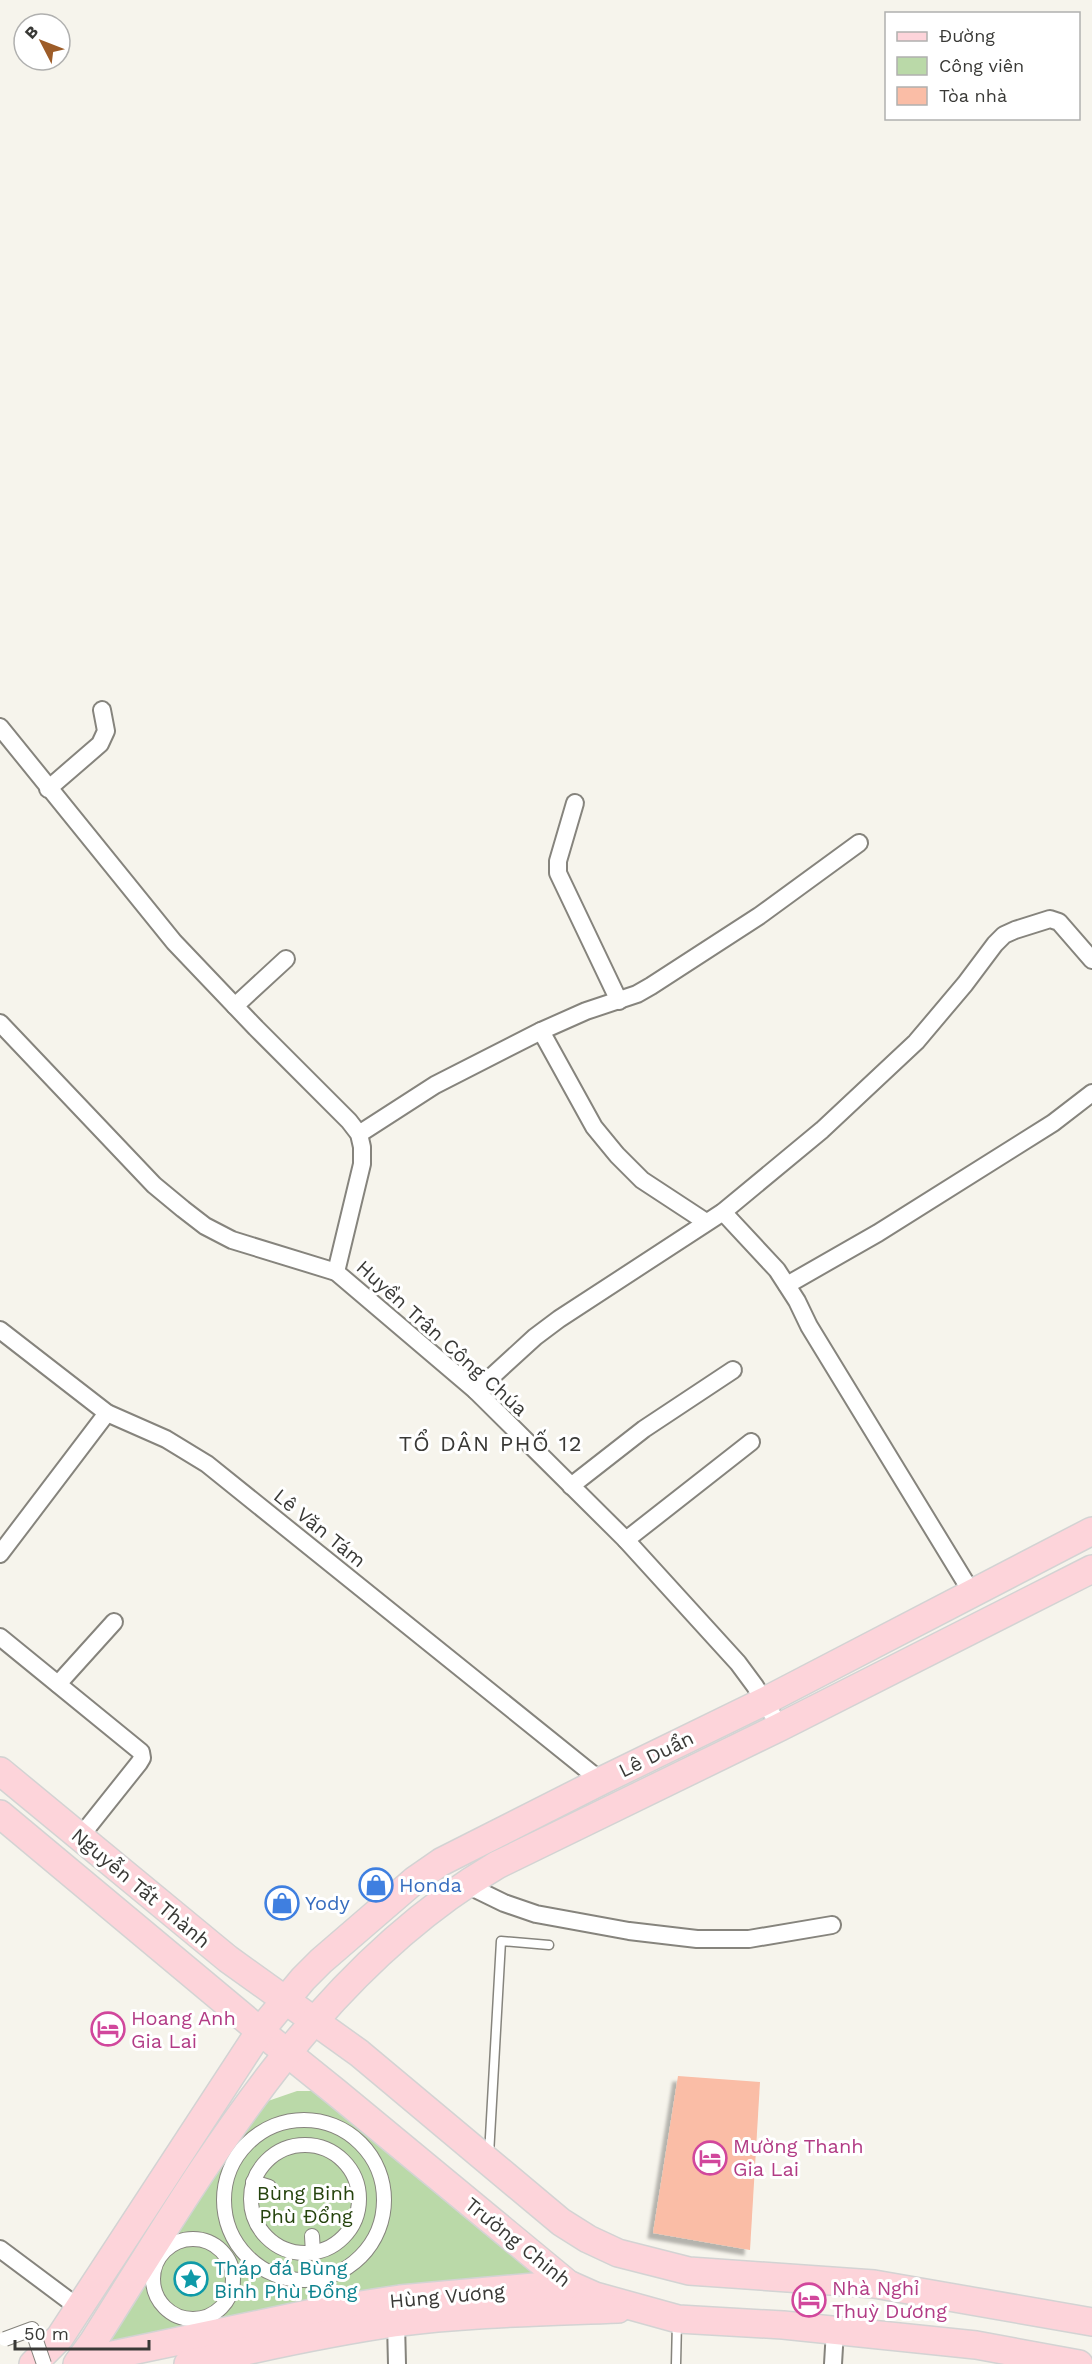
<svg xmlns="http://www.w3.org/2000/svg" width="1092" height="2364" font-family="'Work Sans',sans-serif">
<style>
.green{fill:#bad9a8}
.building{fill:#fabda6;filter:url(#shadow)}
.lines{fill:none;stroke-linecap:round;stroke-linejoin:round}
.service-casing{stroke:#86847d;stroke-width:11}
.pedestrian-casing{stroke:#86847d;stroke-width:16}
.minor-casing{stroke:#86847d;stroke-width:20}
.primary-casing{stroke:#d3d3d3;stroke-width:30}
.service{stroke:#fff;stroke-width:8}
.pedestrian{stroke:#fff;stroke-width:14}
.minor{stroke:#fff;stroke-width:16}
.primary{stroke:#fdd4da;stroke-width:27}
.pedestrian-bridge-casing{stroke:#86847d;stroke-width:16;stroke-linecap:butt}
.pedestrian-bridge{stroke:#fff;stroke-width:14}
.labels{text-anchor:middle;dominant-baseline:central;stroke-width:6;stroke-linejoin:round;paint-order:stroke}
.street-label{font-size:20px;fill:#393936;stroke:#fff}
.shop-label{font-size:20px;fill:#366cbe;stroke:#fff;text-anchor:start}
.hotel-label{font-size:20px;fill:#b23c85;stroke:#fff;text-anchor:start}
.park-label{font-size:20px;fill:#25430d;stroke:#fff}
.culture-label{font-size:20px;fill:#0d838f;stroke:#fff;text-anchor:start}
.quarter-label{font-size:22px;letter-spacing:1.5px;fill:#393936;stroke:#fff}
</style>
<defs>
<filter id="shadow"><feDropShadow dx="-5.5" dy="5.5" stdDeviation="1.5" flood-color="#0004"/></filter>
</defs>
<rect width="100%" height="100%" fill="#f6f4ec"/>
<!-- green -->
<polygon class="green" points="297,2091 320,2091 538,2275 111,2347 103,2330 268,2101"/>
<!-- building -->
<polygon class="building" points="678,2076 760,2082 750,2250 653,2233"/>
<g class="lines">
<defs>
<g id="service">
<polyline points="489,2155 501,1941 549,1945"/>
<polyline points="676,2364 677,2322"/>
</g>
<g id="pedestrian">
<circle cx="304" cy="2200" r="80"/>
<circle cx="305" cy="2199" r="54"/>
<polyline points="253,2182 269,2187"/>
<polyline points="312,2236 313,2253"/>
<circle cx="193" cy="2279" r="40"/>
<polyline points="317,2279 322,2311"/>
</g>
<g id="minor">
<polyline points="0,727 174,942 256,1028 349,1121 359,1134 362,1147 362,1164 336,1272"/>
<polyline points="48,789 100,744 106,731 102,710"/>
<polyline points="575,803 558,861 558,873 619,1001"/>
<polyline points="235,1006 286,959"/>
<polyline points="0,1023 154,1185 183,1209 205,1226 232,1240 336,1272 476,1391 626,1540 738,1663 755,1686 780,1727"/>
<polyline points="541,1031 594,1127 617,1155 642,1180 706,1222"/>
<polyline points="359,1134 435,1085 541,1031 586,1011 637,994 651,986 759,916 859,843"/>
<polyline points="723,1212 777,1270 797,1301 809,1326 972,1593"/>
<polyline points="787,1285 878,1233 1053,1123 1092,1093"/>
<polyline points="0,1330 107,1413 166,1439 207,1464 601,1781"/>
<polyline points="476,1391 535,1337 559,1319 723,1212 822,1130 916,1042 965,984 995,944 1004,935 1015,930 1050,919 1059,922 1092,960"/>
<polyline points="571,1486 644,1429 733,1370"/>
<polyline points="626,1540 751,1442"/>
<polyline points="0,1554 107,1413"/>
<polyline points="0,1637 141,1752 142,1758 139,1763 80,1837"/>
<polyline points="58,1684 114,1622"/>
<polyline points="465,1884 504,1903 536,1914 629,1931 697,1939 749,1939 832,1925"/>
<polyline points="0,2249 79,2308"/>
<polyline points="396,2323 397,2364"/>
<polyline points="833,2364 835,2330"/>
</g>
<g id="primary">
<polyline points="0,1771 228,1959 359,2053 561,2222 588,2239 618,2253 689,2271 874,2284 1092,2322"/>
<polyline points="0,1814 260,2031 337,2093 568,2284 595,2296 678,2319 783,2325 976,2345 1079,2364"/>
<polyline points="79,2362 322,2311 400,2299 568,2284"/>
<polyline points="33,2364 60,2337 260,2031 303,1979 321,1961 415,1880 441,1862 601,1781 765,1701 1092,1531"/>
<path d="M77,2364L93,2342C204,2167 313,1973 497,1865L780,1727L1092,1569"/>
<path d="M188,2364C257,2348 325,2333 394,2323C468,2313 543,2312 618,2309"/>
</g>
</defs>
<!-- service casing -->
<use href="#service" class="service-casing"/>
<!-- pedestrian casing -->
<use href="#pedestrian" class="pedestrian-casing"/>
<!-- minor casing -->
<use href="#minor" class="minor-casing"/>
<!-- primary casing -->
<use href="#primary" class="primary-casing"/>
<!-- service -->
<use href="#service" class="service"/>
<!-- pedestrian -->
<use href="#pedestrian" class="pedestrian"/>
<!-- minor -->
<use href="#minor" class="minor"/>
<!-- primary -->
<use href="#primary" class="primary"/>
<defs>
<polyline id="pedestrian-bridge" points="5,2339 32,2329 44,2364"/>
</defs>
<!-- pedestrian-bridge casing -->
<use href="#pedestrian-bridge" class="pedestrian-bridge-casing"/>
<!-- pedestrian-bridge -->
<use href="#pedestrian-bridge" class="pedestrian-bridge"/>
</g>
<!-- icons -->
<defs>
<symbol id="shop-ring" viewBox="-11 -11 22 22"><circle r="9.5" fill="#fff" stroke="#3f7fe0" stroke-width="1.5"/><path d="M-5-2.5h2.3a2.7 3.5 0 0 1 5.4 0H5L5.5 6h-11ZM-1.5-2.5h3a1.5 2.3 0 0 0-3 0Z" fill="#3f7fe0"/></symbol>
<symbol id="hotel-ring" viewBox="-11 -11 22 22"><circle r="9.5" fill="#fff" stroke="#d1479c" stroke-width="1.5"/><path d="M-6-4.5h1.5V1H6V5H4.5V3h-9V5H-6ZM-4 0a1.8 1.8 0 1 1 3.6 0ZM.5 0V-2.5h3Q6-2.5 6 0Z" fill="#d1479c"/></symbol>
<symbol id="sight-ring" viewBox="-11 -11 22 22"><circle r="9.5" fill="#fff" stroke="#0f9aa8" stroke-width="1.5"/><path d="M0-6L1.8-2.2L6-1.7L2.9 1.2L3.7 5.4L0 3.3L-3.7 5.4L-2.9 1.2L-6-1.7L-1.8-2.2Z" fill="#0f9aa8"/></symbol>
</defs>
<g fill-rule="evenodd">
<use href="#shop-ring" x="357" y="1866" width="38" height="38"/>
<use href="#shop-ring" x="263" y="1884" width="38" height="38"/>
<use href="#hotel-ring" x="89" y="2010" width="38" height="38"/>
<use href="#hotel-ring" x="691" y="2139" width="38" height="38"/>
<use href="#sight-ring" x="172" y="2260" width="38" height="38"/>
<use href="#hotel-ring" x="790" y="2281" width="38" height="38"/>
</g>
<g class="labels">
<!-- street labels -->
<g class="street-label">
<text transform="translate(442 1338) rotate(42)">Huyền Trân Công Chúa</text>
<text transform="translate(320 1528) rotate(39)">Lê Văn Tám</text>
<text transform="translate(656 1754) rotate(-26)">Lê Duẩn</text>
<text transform="translate(141 1888) rotate(40)">Nguyễn Tất Thành</text>
<text transform="translate(518 2242) rotate(39)">Trường Chinh</text>
<text transform="translate(447 2296) rotate(-5)">Hùng Vương</text>
</g>
<!-- shop labels -->
<g class="shop-label">
<text x="399" y="1885">Honda</text>
<text x="305" y="1903">Yody</text>
</g>
<!-- hotel labels -->
<g class="hotel-label">
<text x="131" y="2018">Hoang Anh<tspan x="131" dy="23">Gia Lai</tspan></text>
<text x="733" y="2146">Mường Thanh<tspan x="733" dy="23">Gia Lai</tspan></text>
<text x="832" y="2288">Nhà Nghỉ<tspan x="832" dy="23">Thuỳ Dương</tspan></text>
</g>
<!-- park labels -->
<g class="park-label">
<text x="306" y="2193">Bùng Binh<tspan x="306" dy="23">Phù Đổng</tspan></text>
</g>
<!-- culture labels -->
<g class="culture-label">
<text x="214" y="2268">Tháp đá Bùng<tspan x="214" dy="23">Binh Phù Đổng</tspan></text>
</g>
<!-- quarter labels -->
<g class="quarter-label">
<text x="491" y="1443">TỔ DÂN PHỐ 12</text>
</g>
</g>
<!-- legend -->
<rect x="885" y="12" width="195" height="108" fill="#ffffff" stroke="#b0b0af" stroke-width="1.5"/>
<rect x="897" y="32" width="30" height="9" fill="#fdd4da" stroke="#b0b0af" stroke-width="1.5"/>
<text x="939" y="42" font-size="18" fill="#393936">Đường</text>
<rect x="897" y="57" width="30" height="18" fill="#bad9a8" stroke="#b0b0af" stroke-width="1.5"/>
<text x="939" y="72" font-size="18" fill="#393936">Công viên</text>
<rect x="897" y="87" width="30" height="18" fill="#fabda6" stroke="#b0b0af" stroke-width="1.5"/>
<text x="939" y="102" font-size="18" fill="#393936">Tòa nhà</text>
<!-- north arrow -->
<g transform="translate(42 42) rotate(312)"><circle r="28" fill="#ffffff" stroke="#b0b0af" stroke-width="1.5"/>
<path d="M0-4.5L10 22L0 15L-10 22Z" fill="#9d5c28"/>
<text y="-9" font-size="16" font-weight="bold" text-anchor="middle" fill="#393936">B</text>
</g>
<!-- scale -->
<path d="M15 2340v9h134v-9" fill="none" stroke="#393936" stroke-width="3"/>
<text x="24" y="2340" font-size="18" fill="#393936" stroke="#ffffff" stroke-width="4.5" paint-order="stroke">50 m</text>
</svg>
